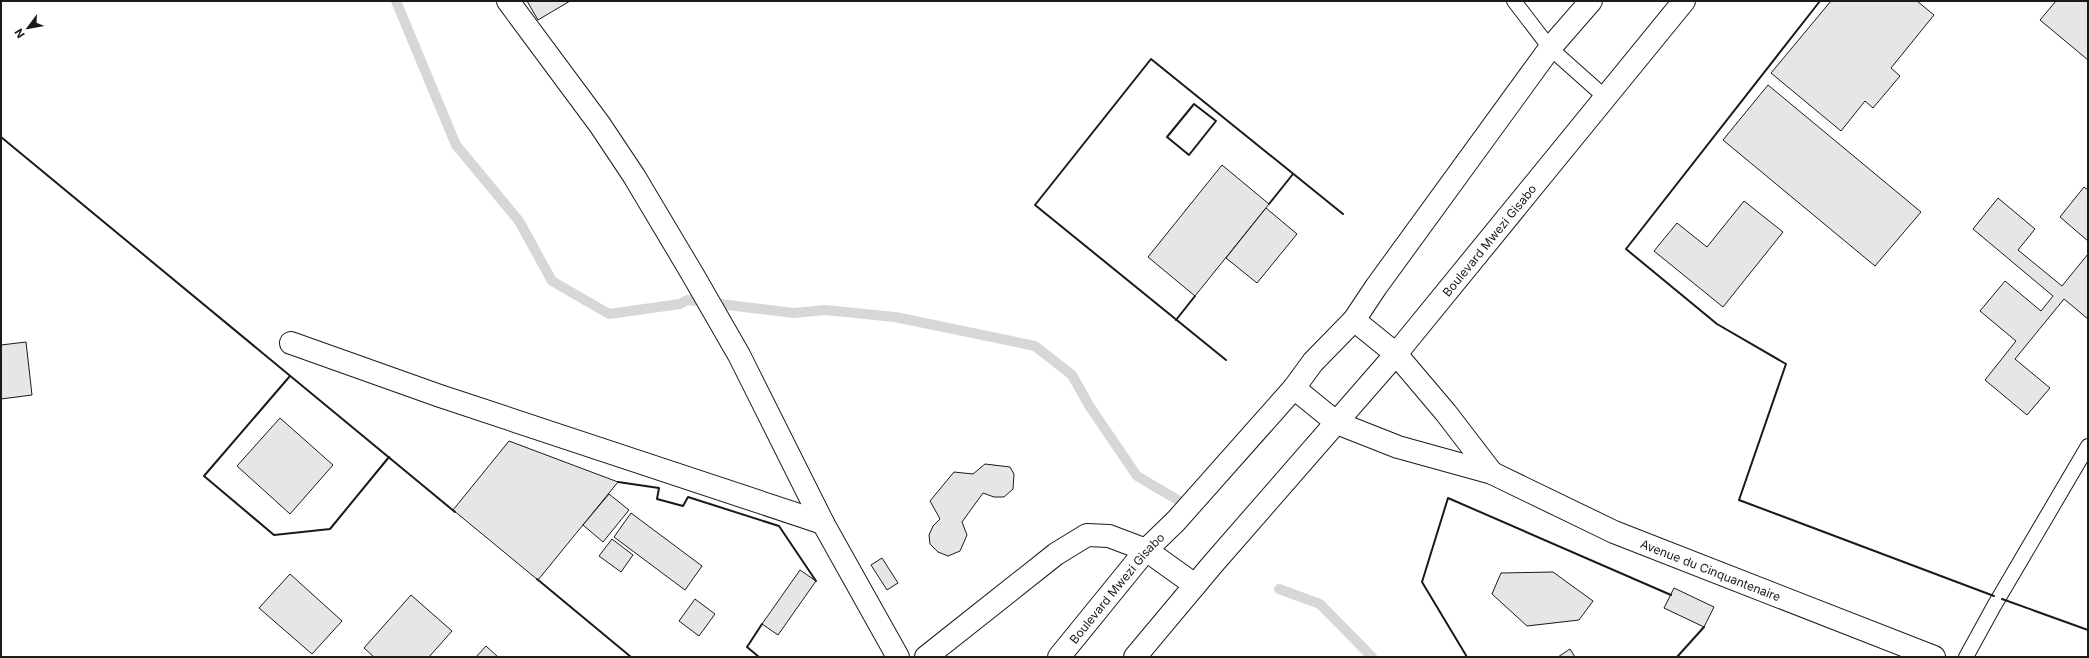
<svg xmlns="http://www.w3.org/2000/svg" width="2089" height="658" font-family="Inter,sans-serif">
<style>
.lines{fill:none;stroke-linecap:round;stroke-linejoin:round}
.stream{stroke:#d7d7d7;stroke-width:10}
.building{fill:#e6e6e6;stroke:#1a1a1a}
.service-casing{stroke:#1a1a1a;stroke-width:16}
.minor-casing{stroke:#1a1a1a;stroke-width:24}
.primary-casing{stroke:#1a1a1a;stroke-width:24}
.service{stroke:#fff;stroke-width:14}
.minor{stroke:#fff;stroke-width:22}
.primary{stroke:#fff;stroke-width:22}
.wall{stroke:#1a1a1a;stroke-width:2}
.labels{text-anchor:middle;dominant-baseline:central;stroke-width:3;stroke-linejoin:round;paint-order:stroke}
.street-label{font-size:12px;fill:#1a1a1a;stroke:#fff}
</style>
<rect width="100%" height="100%" fill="#fff"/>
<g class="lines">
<!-- stream -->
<g class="stream">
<polyline points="396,1 456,145 519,221 552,281 609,314 680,304 687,300 794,313 825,310 895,317 1035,346 1072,375 1090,407 1137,476 1181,502"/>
<polyline points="1279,589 1320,604 1372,657"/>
</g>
</g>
<!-- building -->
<g class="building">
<polygon points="527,1 570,1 538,20"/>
<polygon points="1831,1 1917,1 1934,15 1891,68 1900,76 1873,108 1865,101 1841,131 1771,73"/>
<polygon points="2056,1 2088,1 2088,60 2040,20"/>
<polygon points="1768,85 1921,212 1875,266 1723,140"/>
<polygon points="1222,165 1269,204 1195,296 1148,257"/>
<polygon points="2084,187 2088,190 2088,241 2060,217"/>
<polygon points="1998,198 2035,229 2018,250 2062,286 2088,254 2088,319 2064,299 2015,359 2050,388 2027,415 1985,380 2016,341 1980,311 2005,281 2041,311 2053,296 1973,229"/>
<polygon points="1744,201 1783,232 1723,307 1654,251 1677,223 1707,247"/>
<polygon points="1266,208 1297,234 1257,283 1226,258"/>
<polygon points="26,342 32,395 1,399 1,345"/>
<polygon points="280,418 333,465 290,514 237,466"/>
<polygon points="509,441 618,482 538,580 453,510"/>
<polygon points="985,464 1010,467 1014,474 1013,489 1004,497 994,497 983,493 962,522 967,535 960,551 948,556 938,552 930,544 929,535 933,526 940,519 930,501 954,472 973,474"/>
<polygon points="609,494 629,510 603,542 583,525"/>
<polygon points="631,513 702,566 685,590 614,537"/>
<polygon points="612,539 633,555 621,572 599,556"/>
<polygon points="882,558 898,583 887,590 871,565"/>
<polygon points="800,570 816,581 778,635 762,624"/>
<polygon points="1553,572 1593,601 1579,620 1527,626 1492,594 1501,573"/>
<polygon points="290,574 342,621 312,654 259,608"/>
<polygon points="1674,588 1714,607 1704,627 1664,608"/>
<polygon points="411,595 452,631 429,657 374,657 364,648"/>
<polygon points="695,599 715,614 699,636 679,621"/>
<polygon points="486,646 498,657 476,657"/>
<polygon points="1570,649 1575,657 1558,657"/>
</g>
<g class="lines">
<defs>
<g id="service">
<polyline points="1514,1 1550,48 1605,97"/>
<polyline points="1966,657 1994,606 2088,446"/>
</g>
<g id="minor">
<polyline points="508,1 600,125 634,176 693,275 739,355 823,523 898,657"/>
<polyline points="1354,320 1396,354 1446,413 1492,473"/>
<polyline points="291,343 440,396 823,523"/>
<path id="s1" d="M1294,388L1337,423L1398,447L1492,473L1614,532L1934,657"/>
<polyline points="926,657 1056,554 1087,535 1109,536 1146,550 1195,585"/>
</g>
<g id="primary">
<path id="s2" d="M1059,657L1146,550L1176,521L1294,388L1313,362L1354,320L1376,287L1550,48L1591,1"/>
<path id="s3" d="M1135,657L1212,565L1396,354L1684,1"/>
</g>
</defs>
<!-- service casing -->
<use href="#service" class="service-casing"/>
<!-- minor casing -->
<use href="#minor" class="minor-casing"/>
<!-- primary casing -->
<use href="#primary" class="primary-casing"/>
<!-- service -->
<use href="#service" class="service"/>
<!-- minor -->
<use href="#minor" class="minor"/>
<!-- primary -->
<use href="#primary" class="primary"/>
<!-- wall -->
<g class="wall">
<polyline points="1820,1 1626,249 1717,324 1786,364 1739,500 1994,596"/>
<polygon points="1194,104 1216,121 1189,155 1167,137"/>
<polyline points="1,137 455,512"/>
<polyline points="1269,204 1293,174"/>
<polyline points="1176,320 1195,296"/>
<polyline points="1226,360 1035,205 1151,59 1343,214"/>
<polyline points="290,376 204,476 274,535 330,529 389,457"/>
<polyline points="618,482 659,488 657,499 683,506 688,497 779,526 816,581"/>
<polyline points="537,579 631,657"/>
<polyline points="2002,599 2088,630"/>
<polyline points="759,657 747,647 762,624"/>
<polyline points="1467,657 1422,582 1448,498 1671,595"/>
<polyline points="1677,657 1704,627"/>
</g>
</g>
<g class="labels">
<!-- street labels -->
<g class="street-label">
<text stroke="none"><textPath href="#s3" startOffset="547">Boulevard Mwezi Gisabo</textPath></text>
<text stroke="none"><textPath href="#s1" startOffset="458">Avenue du Cinquantenaire</textPath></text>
<text stroke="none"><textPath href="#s2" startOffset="90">Boulevard Mwezi Gisabo</textPath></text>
</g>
</g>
<!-- border -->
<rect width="2089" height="658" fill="none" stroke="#1a1a1a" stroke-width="4"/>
<!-- north arrow -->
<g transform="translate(28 28) rotate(238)" stroke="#ffffff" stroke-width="3" paint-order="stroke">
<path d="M0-3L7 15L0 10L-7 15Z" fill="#1a1a1a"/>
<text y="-6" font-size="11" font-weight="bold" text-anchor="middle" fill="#1a1a1a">N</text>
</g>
</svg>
